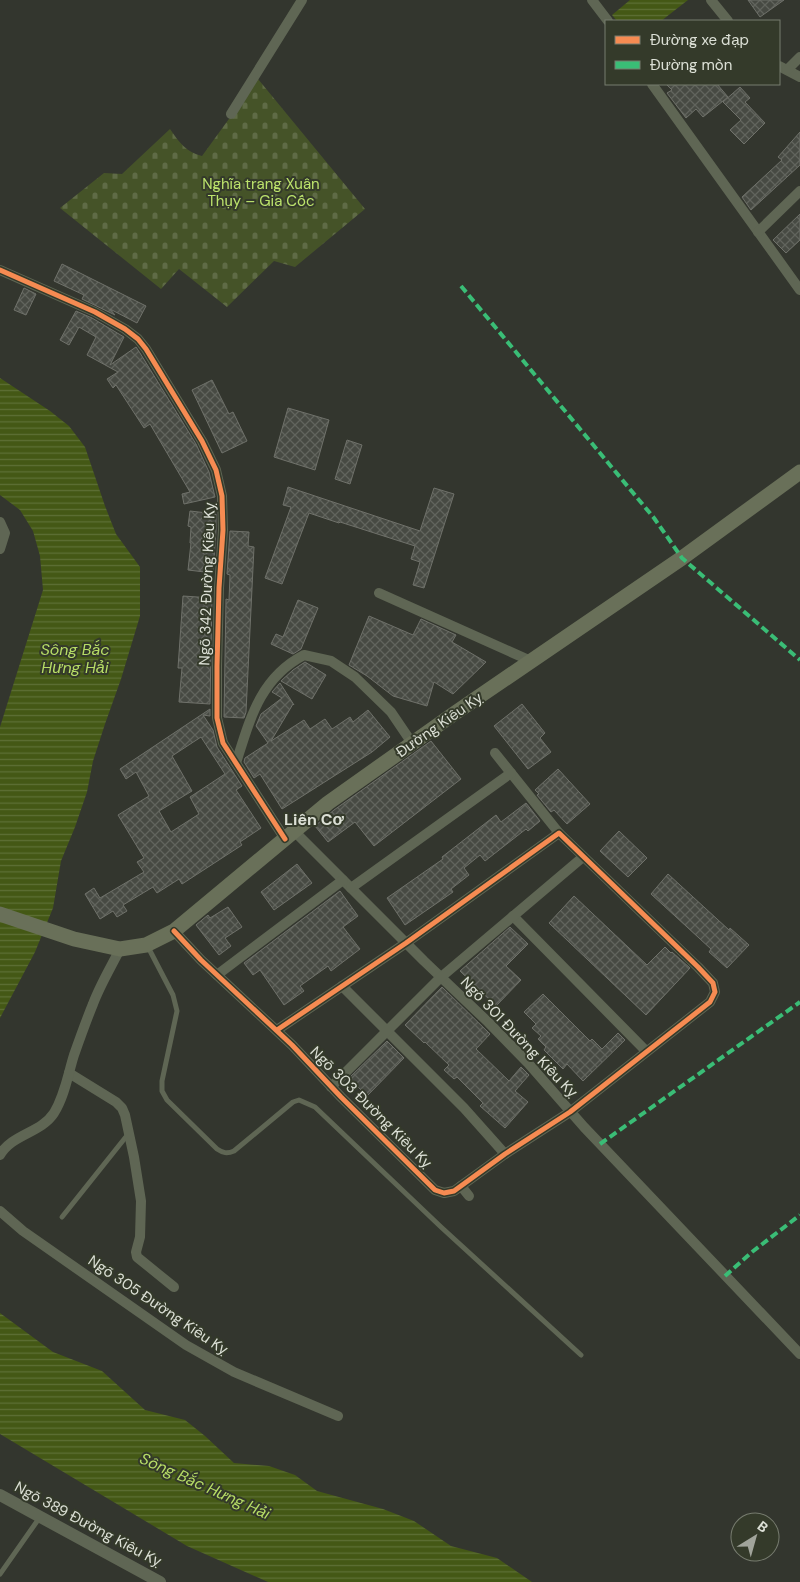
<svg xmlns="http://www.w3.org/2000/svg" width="800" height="1582" font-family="'DM Sans',sans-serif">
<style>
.cemetery{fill:url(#cemetery-stones)}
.water{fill:url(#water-rules)}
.building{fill:url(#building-cross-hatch);stroke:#6f716a;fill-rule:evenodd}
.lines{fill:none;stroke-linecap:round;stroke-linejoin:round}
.service{stroke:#5f6654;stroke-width:5}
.minor{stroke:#5f6654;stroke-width:10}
.tertiary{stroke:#5f6654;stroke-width:12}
.secondary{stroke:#697059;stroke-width:15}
.quiet{stroke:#3abd76;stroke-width:4;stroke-dasharray:8 4;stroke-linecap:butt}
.cycleway-casing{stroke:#343a2a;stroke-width:8}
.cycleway{stroke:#f68b52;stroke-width:5}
.labels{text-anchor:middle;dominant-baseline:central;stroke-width:4;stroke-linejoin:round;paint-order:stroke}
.park-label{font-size:15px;fill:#bce36c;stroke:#343a2a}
.street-label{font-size:15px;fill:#dce0d6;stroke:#343a2a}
.water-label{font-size:16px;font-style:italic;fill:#b7dd66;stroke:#343a2a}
.neighbourhood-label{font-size:16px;font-weight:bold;fill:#dce0d6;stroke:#343a2a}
</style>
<defs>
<pattern id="cemetery-stones" width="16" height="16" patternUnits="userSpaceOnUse" patternTransform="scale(1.25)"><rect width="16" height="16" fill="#455328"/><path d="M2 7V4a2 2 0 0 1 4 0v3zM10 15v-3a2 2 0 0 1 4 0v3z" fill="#5f6b46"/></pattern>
<pattern id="water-rules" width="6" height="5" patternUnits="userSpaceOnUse" patternTransform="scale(1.25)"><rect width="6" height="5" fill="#445815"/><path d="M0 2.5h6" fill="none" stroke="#5e7036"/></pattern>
<pattern id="building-cross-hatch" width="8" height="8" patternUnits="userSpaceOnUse" patternTransform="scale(1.25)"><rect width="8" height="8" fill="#474a43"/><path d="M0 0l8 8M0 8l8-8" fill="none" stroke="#61645d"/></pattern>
</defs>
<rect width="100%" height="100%" fill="#33362e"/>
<!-- cemetery -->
<path class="cemetery" d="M258,79L365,209L295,267L274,261L227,307L179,269L161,289L60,208L104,173L122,174L170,129C179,142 186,152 202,156Z"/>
<!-- water -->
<g class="water">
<polygon points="630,0 688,0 661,21 617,21 612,15"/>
<polygon points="0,378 50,411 69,426 85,447 105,506 116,534 140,567 140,616 121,679 105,724 93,761 87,792 75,827 61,861 53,908 35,952 0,1018 0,727 43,590 40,556 33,531 20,510 0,495"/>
<polygon points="0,1313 53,1352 102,1371 145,1410 185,1420 205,1436 234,1463 269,1466 295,1475 317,1491 383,1509 414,1521 451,1546 497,1558 532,1582 268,1582 187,1546 0,1434"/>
</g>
<!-- building -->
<g class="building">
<polygon points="748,0 784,0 760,17"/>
<polygon points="666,84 717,84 728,97 703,117 696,109 686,118 667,93 672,90"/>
<polygon points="740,87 750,98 745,102 765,123 744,144 730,130 741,120 723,102"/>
<polygon points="800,132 800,165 751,210 742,197 782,160 778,157"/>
<polygon points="800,214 800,240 786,253 773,240"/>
<polygon points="62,264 146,306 137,323 110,309 115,315 82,299 84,295 54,281"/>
<polygon points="24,288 36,294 26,315 14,310"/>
<polygon points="76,311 92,318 124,337 110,365 136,347 140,353 196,444 209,472 215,497 184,504 182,494 190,492 150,424 144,428 116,385 113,388 107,379 118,372 87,355 96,337 79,327 69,345 60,340"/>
<polygon points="212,380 229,414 233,412 247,441 222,453 192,390"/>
<polygon points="288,408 329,420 315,470 274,457"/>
<polygon points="347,440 362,445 350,484 335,479"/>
<polygon points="288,487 420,531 434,488 454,494 424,588 413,585 420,562 411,559 415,546 340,522 339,523 309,513 282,584 265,578 291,507 283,505"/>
<polygon points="190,511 216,514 216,530 213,573 188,570 191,543 190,543 191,527 188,526"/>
<polygon points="230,531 249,532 248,546 254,547 246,712 244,718 224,717 226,599 229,600 230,575 227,574"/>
<polygon points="183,596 212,598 210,704 179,702 182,668 178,668"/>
<polygon points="298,600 318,608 301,649 293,654 271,644 276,634 283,637"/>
<polygon points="369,616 413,635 421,619 456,635 452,642 486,662 453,694 434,682 427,706 393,696 367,676 349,665"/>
<polygon points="305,662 326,675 312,699 281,681 293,670"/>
<polygon points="280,683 294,705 293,704 271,741 304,720 310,729 325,719 332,729 350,717 353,722 368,710 390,737 372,752 282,809 260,774 254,778 244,762 245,758 268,743 256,726 261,714 282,698 272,692"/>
<polygon points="522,704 545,733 540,738 551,752 528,769 494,726"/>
<path d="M210,709V716L203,715L213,730L217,747L242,786L236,790L261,828L240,842L242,845L182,884L179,879L157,893L153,887L123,905L127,911L117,917L113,911L100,919L85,894L94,888L100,898L144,872L137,862L144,858L118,815L149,796L136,772L126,779L120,769ZM201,737L225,774L190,797L199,814L171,832L159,811L192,791L172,756Z"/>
<polygon points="431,741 461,779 374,846 355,822 328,842 315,826 334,810"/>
<polygon points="558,769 590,804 567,824 554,810 551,812 537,795 539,794 535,790"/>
<polygon points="526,803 540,821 528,831 526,829 485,861 480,855 464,868 469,875 451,889 453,892 405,925 387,898 443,859 442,857 496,815 501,822"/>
<polygon points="619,831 647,858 628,877 600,851"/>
<polygon points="297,864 312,883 274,910 261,892"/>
<polygon points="668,874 729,930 730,928 749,945 727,968 709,952 711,949 651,894"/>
<polygon points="340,891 358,916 343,927 360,949 331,971 328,966 300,986 304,991 284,1005 260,970 253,975 244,963"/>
<polygon points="574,896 647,965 665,947 671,953 672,952 690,968 646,1015 549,923"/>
<polygon points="228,907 242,927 225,938 231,946 219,955 196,925 208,915 210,918"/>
<polygon points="510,927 528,944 506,966 521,980 496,1006 460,971"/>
<polygon points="442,987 490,1034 476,1049 509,1081 521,1067 529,1075 515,1091 528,1102 505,1128 480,1106 483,1103 457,1077 454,1079 444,1070 449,1065 425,1042 424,1043 405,1025"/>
<polygon points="543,994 590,1041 592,1039 602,1049 618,1033 625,1040 583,1081 567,1064 563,1069 544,1050 546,1047 538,1039 541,1036 532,1028 536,1024 524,1012"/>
<polygon points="387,1041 404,1058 367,1096 349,1078"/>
</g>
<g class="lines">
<!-- service -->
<g class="service">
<path d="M148,947L173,995L177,1011L162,1081V1091L167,1100L217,1149C223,1153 227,1154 234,1151L293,1102L299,1100L315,1107L441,1227L581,1355"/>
<polyline points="62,1217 129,1133"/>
<polyline points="0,1574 40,1517"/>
</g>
<!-- minor -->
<g class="minor">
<polyline points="592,0 608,21"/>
<polyline points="711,0 728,21"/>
<polyline points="779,66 800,77"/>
<polyline points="787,70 800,57"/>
<polyline points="652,84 800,290"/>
<polyline points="231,114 302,0"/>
<polyline points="758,232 800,191"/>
<polyline points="0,270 95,312 125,329 138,339 146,349 202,441 216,470 222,496 223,530 219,588 217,666 217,718 223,743 285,839"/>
<polyline points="0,522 5,533 0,549"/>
<polyline points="379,593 531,661"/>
<polyline points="495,753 559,833"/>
<path d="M236,763C250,719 260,678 304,655L331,661L355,677L391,712L412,743"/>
<polyline points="294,831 424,961 488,1022 528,1063 584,1127 800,1354"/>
<polyline points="351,888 511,773"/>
<polyline points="513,916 646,1051"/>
<polyline points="174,931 201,960 292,1045 341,1097 435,1190 444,1193 454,1191 505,1154 570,1112 710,1002 715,992 713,983 698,967 559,833 406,943 277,1030"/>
<polyline points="217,975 343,880"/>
<polyline points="342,986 464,1108 505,1154"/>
<polyline points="69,1073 116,1102 122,1108 125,1115 134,1157 141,1201 140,1237 136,1252 137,1257 174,1287"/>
<polyline points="331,1087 440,978 583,857"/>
<path d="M0,1155C12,1134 41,1133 54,1113C65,1095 68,1074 74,1055C80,1038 86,1021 93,1004C100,985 111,967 120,949"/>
<polyline points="461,1186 469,1196"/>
<polyline points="0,1211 23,1231 186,1345 234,1372 338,1416"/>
</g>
<!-- tertiary -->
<polyline class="tertiary" points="0,1495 160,1582"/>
<!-- secondary -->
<polyline class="secondary" points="0,914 74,939 120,949 146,945 174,931 328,803 455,713 682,558 800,472"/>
<!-- quiet -->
<g class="quiet">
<polyline points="461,286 654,518 682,558 800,660"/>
<polyline points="600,1144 800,1002"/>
<polyline points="725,1276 752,1252 800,1215"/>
</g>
<defs>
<g id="cycleway">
<polyline points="0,270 95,312 125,329 138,339 146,349 202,441 216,470 222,496 223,530 219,588 217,666 217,718 223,743 285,839"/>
<polyline points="174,931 201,960 292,1045 341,1097 435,1190 444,1193 454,1191 505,1154 570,1112 710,1002 715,992 713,983 698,967 559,833 406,943 277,1030"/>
</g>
</defs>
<!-- cycleway casing -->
<use href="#cycleway" class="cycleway-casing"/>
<!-- cycleway -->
<use href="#cycleway" class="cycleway"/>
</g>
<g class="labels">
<!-- park labels -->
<g class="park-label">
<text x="261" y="184">Nghĩa trang Xuân<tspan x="261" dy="17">Thụy – Gia Cốc</tspan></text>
</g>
<!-- street labels -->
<g class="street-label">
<text transform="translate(207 584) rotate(-88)">Ngõ 342 Đường Kiêu Kỵ</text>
<text transform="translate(439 725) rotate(-35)">Đường Kiêu Kỵ</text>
<text transform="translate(519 1037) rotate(46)">Ngõ 301 Đường Kiêu Kỵ</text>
<text transform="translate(371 1107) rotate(45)">Ngõ 303 Đường Kiêu Kỵ</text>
<text transform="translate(158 1305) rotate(34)">Ngõ 305 Đường Kiêu Kỵ</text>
<text transform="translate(88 1524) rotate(28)">Ngõ 389 Đường Kiêu Kỵ</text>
</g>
<!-- water labels -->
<g class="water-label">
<text x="75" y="649">Sông Bắc<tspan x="75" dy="18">Hưng Hải</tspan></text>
<text transform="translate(205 1486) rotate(24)">Sông Bắc Hưng Hải</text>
</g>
<!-- neighbourhood labels -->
<g class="neighbourhood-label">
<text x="314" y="819">Liên Cơ</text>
</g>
</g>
<!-- legend -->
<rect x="605" y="20" width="175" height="65" fill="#343a2a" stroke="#777c6f"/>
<rect x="615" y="36" width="25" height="8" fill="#f68b52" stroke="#777c6f"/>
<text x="650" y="45" font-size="15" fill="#dce0d6">Đường xe đạp</text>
<rect x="615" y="61" width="25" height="8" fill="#3abd76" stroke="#777c6f"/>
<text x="650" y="70" font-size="15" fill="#dce0d6">Đường mòn</text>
<!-- north arrow -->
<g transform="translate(755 1537) rotate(37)"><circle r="24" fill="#343a2a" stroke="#777c6f"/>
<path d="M0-4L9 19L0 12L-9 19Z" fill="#a1a49b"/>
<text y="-8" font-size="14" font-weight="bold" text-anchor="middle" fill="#dce0d6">B</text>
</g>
</svg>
